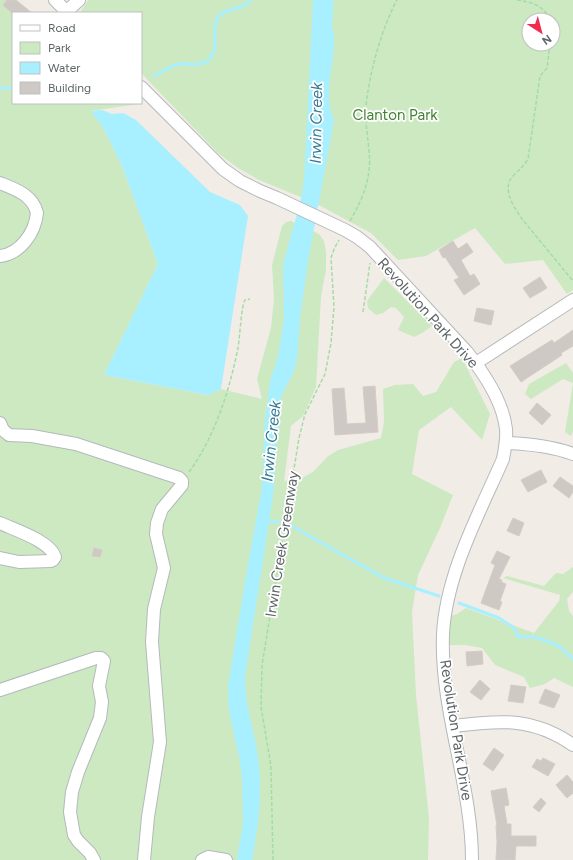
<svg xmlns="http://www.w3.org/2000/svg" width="573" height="860" font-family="Figtree,sans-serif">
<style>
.green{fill:#cce9c2;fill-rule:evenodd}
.water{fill:#a8f0ff}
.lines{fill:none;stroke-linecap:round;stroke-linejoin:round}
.stream{stroke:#a8f0ff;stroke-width:3}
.building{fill:#cec9c5;stroke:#d6ccc4}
.minor-casing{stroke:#b4b9bb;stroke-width:14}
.path{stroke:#a5dca5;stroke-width:1.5;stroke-dasharray:4 2;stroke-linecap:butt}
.minor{stroke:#fff;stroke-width:12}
.labels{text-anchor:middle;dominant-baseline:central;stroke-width:3.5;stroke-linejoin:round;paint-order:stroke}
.park-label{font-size:15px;fill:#428330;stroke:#fff}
.street-label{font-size:15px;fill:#5e6567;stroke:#fff}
.water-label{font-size:16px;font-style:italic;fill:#347b92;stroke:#fff}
</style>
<rect width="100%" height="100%" fill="#f1ece6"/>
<!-- green -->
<g class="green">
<polygon points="0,0 16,0 21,13 13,13 13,103 137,103 138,104 91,111 104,129 122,166 158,264 104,375 208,395 221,389 262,399 257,379 271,328 274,299 272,265 282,226 286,222 291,221 319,234 324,241 326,252 326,270 321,296 316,387 303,416 291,426 284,481 302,478 313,472 327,457 338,450 381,438 384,422 383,389 395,385 413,384 423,396 436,392 454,362 462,358 490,414 482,440 451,407 419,430 412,474 453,495 440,528 418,575 412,612 416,695 429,818 428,860 0,860"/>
<path d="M88,0H573V290L567,294L543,260L505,264L475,228L426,256L398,260L371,233L315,203L259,180L238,168L219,154L141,73V13H82L81,11ZM529,20H553V44H529Z"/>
<polygon points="384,278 432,326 422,333 414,337 398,330 404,317 396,308 391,307 383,313 376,315 368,308 367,301"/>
<polygon points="566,363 573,373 573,431 571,436 565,432 573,383 563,379 531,399 525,394 529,384"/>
<polygon points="573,567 573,592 567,599 569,611 573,616 573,687 554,678 545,684 530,688 524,677 495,665 482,648 465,645 449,645 451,616 457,614 466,608 534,633 559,601 560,595 503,578 507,576 544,586 556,573 563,574"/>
</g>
<!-- water -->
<g class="water">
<path d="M313,0H333C334,8 332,14 332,22C331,27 334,32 334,37C335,65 322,92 334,120L308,261L300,318L297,360L293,374L285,388L280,400L273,496L245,676C244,704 255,731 258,758C263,792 258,828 252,860H237L243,823L242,782L240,761L229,711L228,686L247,570L261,493L263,474L264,430L270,381L278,357L284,319L283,265L300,203L304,182Z"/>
<polygon points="102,110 112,114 123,113 136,120 210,192 240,205 248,216 221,389 208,395 104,375 158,264 122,166 104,129 91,111"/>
</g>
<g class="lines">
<!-- stream -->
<g class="stream">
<path d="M154,76C162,72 171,65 180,64C188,63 199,67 207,61C223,50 208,26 220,15C228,7 242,11 250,0"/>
<polyline points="0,88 13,88"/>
<polyline points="267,521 279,522"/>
<polyline points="290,525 384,578 439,596"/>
<polyline points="459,603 499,618 513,627 519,637 536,637 559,646 573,659"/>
</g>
</g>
<!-- building -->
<g class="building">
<polygon points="7,0 16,0 32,13 12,13 3,5"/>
<polygon points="453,241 458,249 467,243 473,252 461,260 470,276 474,274 480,284 464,295 454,280 459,278 445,257 443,258 439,250"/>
<polygon points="540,277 547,288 530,298 523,288"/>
<polygon points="477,308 494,311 491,325 474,321"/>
<polygon points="573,330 573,346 561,353 562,355 521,382 510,366 552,340 554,343"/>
<polygon points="375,386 378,432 335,435 332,389 344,388 347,424 366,423 363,387"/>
<polygon points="537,403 551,415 542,425 529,413"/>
<polygon points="541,470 547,482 528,492 521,480"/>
<polygon points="560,477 573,486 573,492 569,498 553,486"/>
<polygon points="513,518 524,523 519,536 507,531"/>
<polygon points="94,548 102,550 100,557 92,556"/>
<polygon points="497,551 510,557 499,579 502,580 501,582 506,584 500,601 502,602 499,610 481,603 495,565 491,563"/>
<polygon points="482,651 483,664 467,666 466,652"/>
<polygon points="480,680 490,689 481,700 470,692"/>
<polygon points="511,685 526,687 523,703 508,701"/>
<polygon points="545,689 560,695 554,708 539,703"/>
<polygon points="494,748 504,755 493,771 483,764"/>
<polygon points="543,758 555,764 548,776 532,767 537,759 541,761"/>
<polygon points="567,775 573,782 573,793 567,798 556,785"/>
<polygon points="506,788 509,805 504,806 507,824 511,824 511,836 536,836 536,846 516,846 515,860 496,860 497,842 496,825 497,825 491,791"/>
<polygon points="541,798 546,803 539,812 533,807"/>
</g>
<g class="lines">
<defs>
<g id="minor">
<polyline points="55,0 68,13"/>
<polyline points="66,12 79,0"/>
<path d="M141,87L223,169L240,181L260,191L277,198L345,230L357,237L370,247L467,352C483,372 503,402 506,429C507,439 505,449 503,459C479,514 446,574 443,634C440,710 472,784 472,860"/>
<path d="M0,183C15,189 33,195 37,213C35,233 20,254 0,256"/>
<polyline points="476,363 573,300"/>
<polyline points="0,423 3,430 9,435 32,436 76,444 179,478 182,481 182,485 162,509 157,523 156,534 164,568 154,609 152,642 160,742 148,817 144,860"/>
<path d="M506,443C529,444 551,446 573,454"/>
<path d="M0,523C15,530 50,541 55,557L53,560L51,561L19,562L0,558"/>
<polyline points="0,690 96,658 101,658 104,661 99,686 102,702 100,718 78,772 72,792 70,812 74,835 78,841 90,853 94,860"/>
<path d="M453,726C499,720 533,717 573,745"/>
<polyline points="202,860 208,857 226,860"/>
</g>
</defs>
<!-- minor casing -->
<use href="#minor" class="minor-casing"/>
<!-- path -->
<g class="path">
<path d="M517,0C531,2 544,5 550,20"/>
<path d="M550,44L547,68L540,76L528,159C524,166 519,170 513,176C501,189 514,207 522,219L573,281"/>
<path d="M350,221C363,199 372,176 369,151C368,137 365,123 366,108C368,77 382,27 397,0"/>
<polyline points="363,312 370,263"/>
<path d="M189,472C215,436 229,392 238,348C240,337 241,307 245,300L250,299"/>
<polyline points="273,860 271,766 261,707 262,665 299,438 305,414 325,374 331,343 334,307 331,258 334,249 339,240"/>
</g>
<!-- minor -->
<use href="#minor" class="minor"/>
</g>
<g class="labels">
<!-- park labels -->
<g class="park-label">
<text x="395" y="115">Clanton Park</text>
</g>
<!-- street labels -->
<g class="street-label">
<text transform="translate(428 313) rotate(48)">Revolution Park Drive</text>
<text transform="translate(282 544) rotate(-81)">Irwin Creek Greenway</text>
<text transform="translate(456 730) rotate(81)">Revolution Park Drive</text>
</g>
<!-- water labels -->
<g class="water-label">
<text transform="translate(316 123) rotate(-89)">Irwin Creek</text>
<text transform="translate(271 441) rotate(-84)">Irwin Creek</text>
</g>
</g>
<!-- legend -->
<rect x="12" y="12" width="130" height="92" fill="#ffffff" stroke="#bfc1c2"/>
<rect x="20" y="25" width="20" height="6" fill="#ffffff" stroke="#bfc1c2"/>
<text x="48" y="32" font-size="12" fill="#5e6567">Road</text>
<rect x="20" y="42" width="20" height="12" fill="#cce9c2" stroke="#bfc1c2"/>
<text x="48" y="52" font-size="12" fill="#5e6567">Park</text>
<rect x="20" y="62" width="20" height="12" fill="#a8f0ff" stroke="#bfc1c2"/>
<text x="48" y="72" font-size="12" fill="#5e6567">Water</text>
<rect x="20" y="82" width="20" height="12" fill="#cec9c5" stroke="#bfc1c2"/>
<text x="48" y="92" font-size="12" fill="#5e6567">Building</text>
<!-- north arrow -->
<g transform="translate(541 32) rotate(144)"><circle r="19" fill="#ffffff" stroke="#bfc1c2"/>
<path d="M0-3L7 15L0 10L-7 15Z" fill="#f22b4f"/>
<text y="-6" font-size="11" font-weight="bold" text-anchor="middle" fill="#5e6567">N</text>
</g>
</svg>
